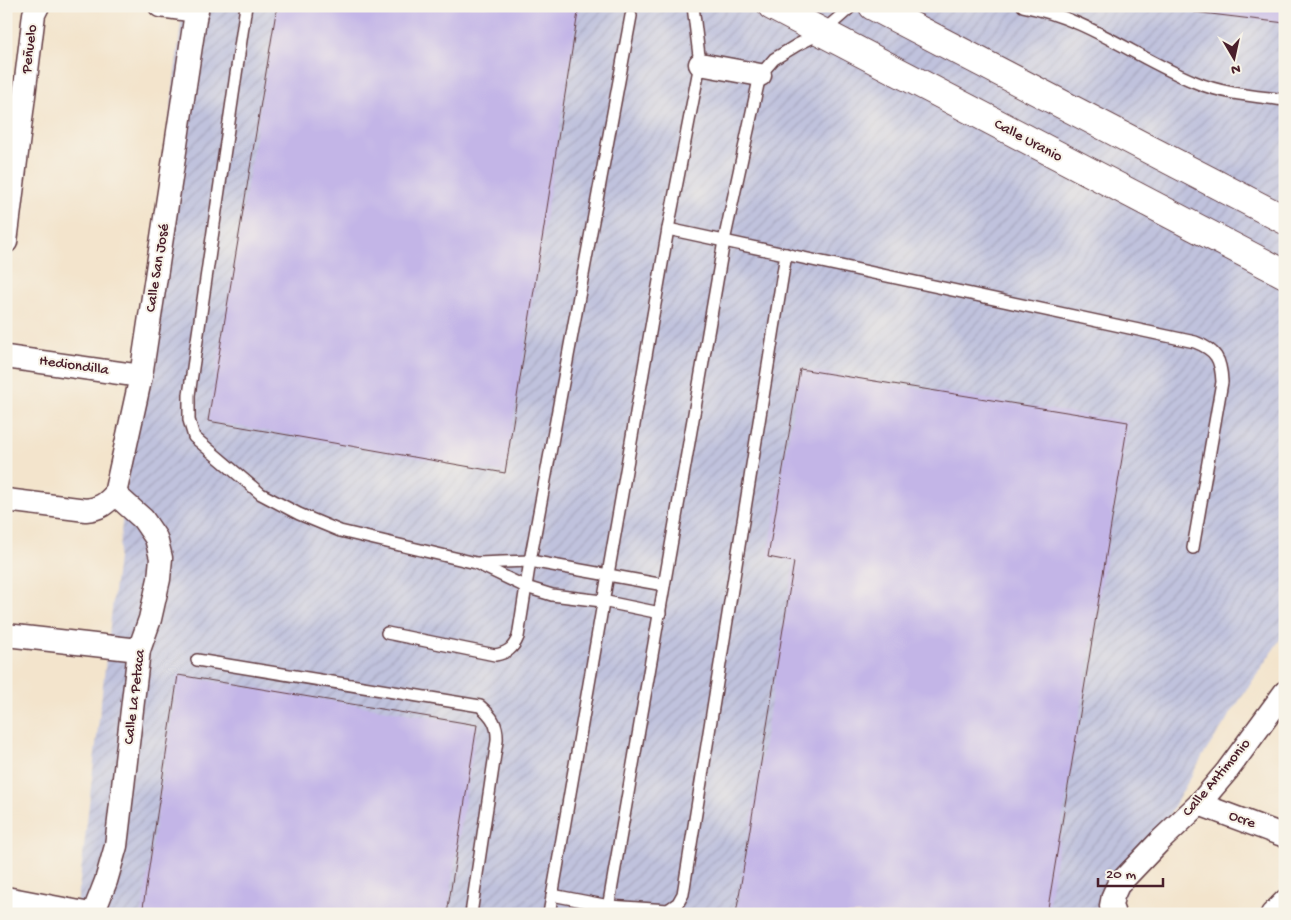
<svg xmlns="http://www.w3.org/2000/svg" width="1291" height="920" font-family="'Gochi Hand',sans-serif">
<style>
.industrial{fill:url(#industrial-furrows)}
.building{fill:#c3b5e7}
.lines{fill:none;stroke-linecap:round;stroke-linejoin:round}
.lane-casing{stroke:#633d43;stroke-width:14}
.street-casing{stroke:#633d43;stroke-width:25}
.secondary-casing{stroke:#633d43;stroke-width:30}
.lane{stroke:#fff;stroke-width:11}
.street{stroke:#fff;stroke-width:22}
.secondary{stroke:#fff;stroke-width:28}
.labels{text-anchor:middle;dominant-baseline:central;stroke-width:4;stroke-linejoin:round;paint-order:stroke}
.street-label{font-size:15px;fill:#4a1f2b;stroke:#f7f3e8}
</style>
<defs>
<pattern id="industrial-furrows" width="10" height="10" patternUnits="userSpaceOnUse" patternTransform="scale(1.25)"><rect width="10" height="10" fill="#c0c2dd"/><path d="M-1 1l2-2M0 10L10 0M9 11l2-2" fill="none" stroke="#a6a6be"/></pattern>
</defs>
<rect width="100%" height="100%" fill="#f7f3e8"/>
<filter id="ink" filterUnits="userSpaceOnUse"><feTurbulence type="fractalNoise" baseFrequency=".02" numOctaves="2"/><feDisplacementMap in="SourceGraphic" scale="10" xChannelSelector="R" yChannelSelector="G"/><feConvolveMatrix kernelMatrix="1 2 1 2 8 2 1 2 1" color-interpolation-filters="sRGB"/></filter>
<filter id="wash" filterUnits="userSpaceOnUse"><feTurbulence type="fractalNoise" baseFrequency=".0096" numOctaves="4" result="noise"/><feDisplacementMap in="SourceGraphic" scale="20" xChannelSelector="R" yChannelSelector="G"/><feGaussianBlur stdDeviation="1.12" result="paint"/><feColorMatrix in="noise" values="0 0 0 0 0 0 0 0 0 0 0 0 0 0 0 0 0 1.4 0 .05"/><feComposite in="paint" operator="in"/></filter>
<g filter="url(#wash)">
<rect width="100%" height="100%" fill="#f3e4cc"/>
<!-- industrial -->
<polygon class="industrial" points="183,6 1285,6 1285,632 1202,757 1113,914 76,914"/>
<g id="blocks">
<!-- building -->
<g class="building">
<polygon points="277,6 579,6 505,473 208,421"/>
<polygon points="1194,6 1285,6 1285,23 1194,12"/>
<polygon points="800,369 1128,422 1047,914 736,914 794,562 768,557"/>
<polygon points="178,675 477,725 447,914 142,914"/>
</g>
</g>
</g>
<g filter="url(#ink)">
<use href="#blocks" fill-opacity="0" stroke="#633d43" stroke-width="1"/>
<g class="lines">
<defs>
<g id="lane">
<polyline points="246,6 189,395 189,420 194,437 261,494 299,514 340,531 476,563 526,587 552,595 602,601 660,613"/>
<path d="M1023,6C1087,18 1136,58 1195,82C1223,94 1255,96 1285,100"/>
<path d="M668,229L1195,342C1216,350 1221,359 1222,382L1193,548"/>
<polyline points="478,563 530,561 664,585"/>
<path d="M387,633L495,655C507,653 513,649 518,637L530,561L631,16"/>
<path d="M197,660L480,706C492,716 498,725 497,741L471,914"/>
<polyline points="552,895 609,906 668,910 678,903 683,894 786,254"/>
<polyline points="549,914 668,229 700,64 693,6"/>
<polyline points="607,914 724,241 760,75 774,59 797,45 821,33 852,6"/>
</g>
<g id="street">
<polyline points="160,6 197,11"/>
<polyline points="700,64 760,75"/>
<polyline points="6,242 34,14 38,6"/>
<polyline points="6,357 141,376"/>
<path d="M6,500L86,510C99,509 106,504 115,494L141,376L197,6"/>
<polyline points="6,635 139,650"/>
<polyline points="1199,804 1285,836"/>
<polyline points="6,898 90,914"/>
<polyline points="93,914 106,881 116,846 139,650 150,619 159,579 161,558 156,538 143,519 115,494"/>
<polyline points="1114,914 1111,906 1113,896 1118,885 1160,841 1199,804 1227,771 1285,692"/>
<polyline points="1272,914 1285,901"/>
</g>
<g id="secondary">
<polyline points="772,6 1285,274"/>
<polyline points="873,6 1285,220"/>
</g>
</defs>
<!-- lane casing -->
<use href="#lane" class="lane-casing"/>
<!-- street casing -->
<use href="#street" class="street-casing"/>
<!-- secondary casing -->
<use href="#secondary" class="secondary-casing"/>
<!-- lane -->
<use href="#lane" class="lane"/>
<!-- street -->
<use href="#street" class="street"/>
<!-- secondary -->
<use href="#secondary" class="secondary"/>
</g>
</g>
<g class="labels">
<!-- street labels -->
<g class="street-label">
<text transform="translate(30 49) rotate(-83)">Peñuelo</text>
<text transform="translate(1028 141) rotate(28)">Calle Uranio</text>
<text transform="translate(158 268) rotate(-81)">Calle San José</text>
<text transform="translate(74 366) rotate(8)">Hediondilla</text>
<text transform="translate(135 697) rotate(-83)">Calle La Petaca</text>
<text transform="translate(1217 778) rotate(-50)">Calle Antimonio</text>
<text transform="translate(1242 820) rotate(20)">Ocre</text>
</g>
</g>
<!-- margin -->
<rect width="1291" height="920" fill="none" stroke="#f7f3e8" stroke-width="25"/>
<!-- north arrow -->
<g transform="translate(1234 58) rotate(171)" stroke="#f7f3e8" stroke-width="4" paint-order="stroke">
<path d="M0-4L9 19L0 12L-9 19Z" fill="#4a1f2b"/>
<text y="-8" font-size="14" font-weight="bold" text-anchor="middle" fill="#4a1f2b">N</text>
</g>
<!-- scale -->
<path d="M1098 878v8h65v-8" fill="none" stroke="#4a1f2b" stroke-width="2.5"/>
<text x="1106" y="878" font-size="15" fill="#4a1f2b" stroke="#f7f3e8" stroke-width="4" paint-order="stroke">20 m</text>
</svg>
